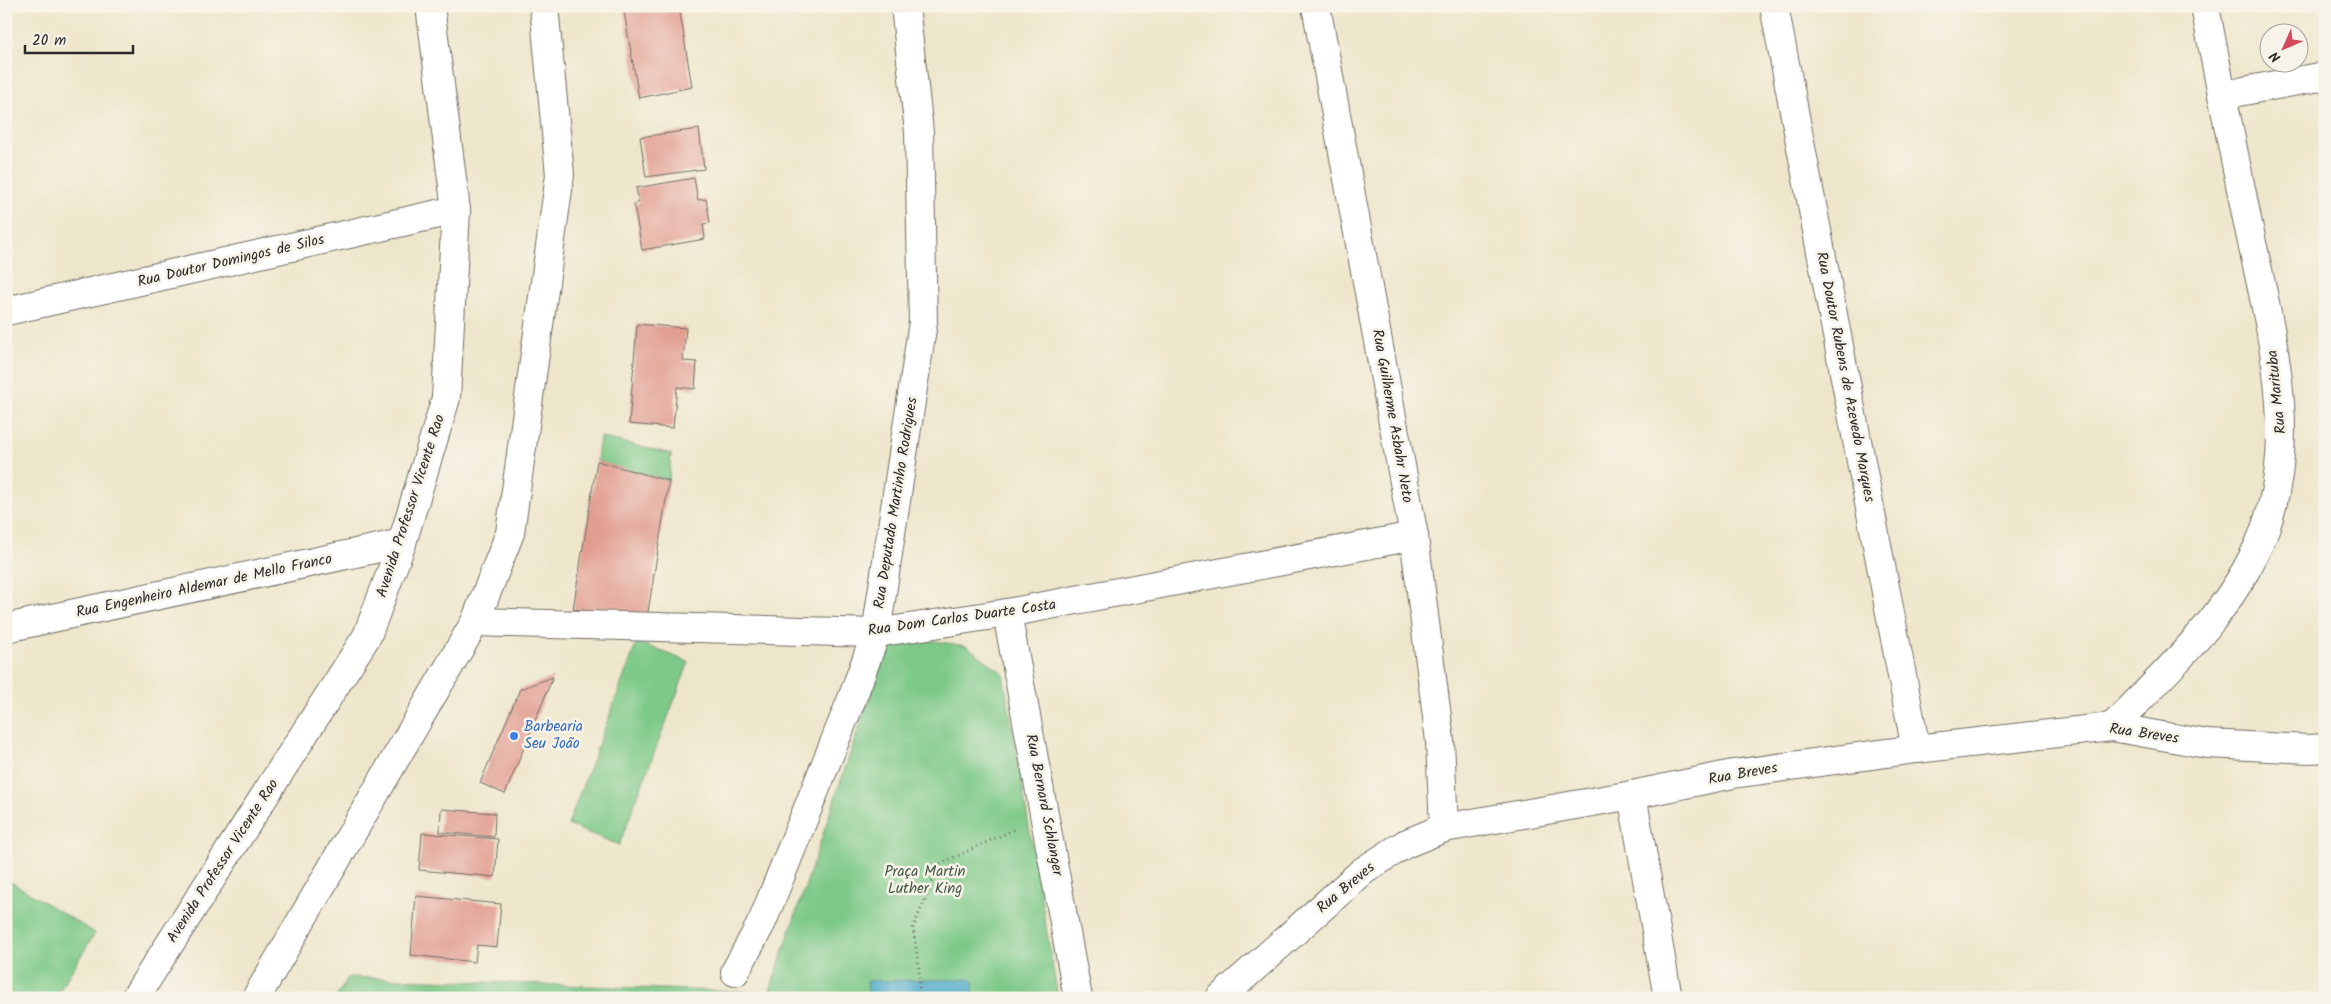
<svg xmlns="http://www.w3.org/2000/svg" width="2331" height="1004" font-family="Kalam,sans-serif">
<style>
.green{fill:#7dc988;stroke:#547a5a}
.water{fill:#49a9c8;stroke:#3a6a7a}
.building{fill:#e29d91}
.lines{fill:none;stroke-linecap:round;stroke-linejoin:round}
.minor-casing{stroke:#6f6c63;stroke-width:30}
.primary-casing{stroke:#6f6c63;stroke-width:30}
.path{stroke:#6f6c63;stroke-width:3;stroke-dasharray:1 4;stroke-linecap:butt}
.minor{stroke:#fff;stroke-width:28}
.primary{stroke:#fff;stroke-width:28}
.shop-dot{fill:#3f7fe0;stroke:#f7f3e8;stroke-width:2}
.labels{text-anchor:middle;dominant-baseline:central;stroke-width:5;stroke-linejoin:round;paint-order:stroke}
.street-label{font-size:15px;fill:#2b2b2b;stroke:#f7f3e8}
.shop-label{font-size:15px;fill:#366cbe;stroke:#f7f3e8;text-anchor:start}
.park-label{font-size:15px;fill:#445a47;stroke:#f7f3e8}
</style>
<rect width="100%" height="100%" fill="#f7f3e8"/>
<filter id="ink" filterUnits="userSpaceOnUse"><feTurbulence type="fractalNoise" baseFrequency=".02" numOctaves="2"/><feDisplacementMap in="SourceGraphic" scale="10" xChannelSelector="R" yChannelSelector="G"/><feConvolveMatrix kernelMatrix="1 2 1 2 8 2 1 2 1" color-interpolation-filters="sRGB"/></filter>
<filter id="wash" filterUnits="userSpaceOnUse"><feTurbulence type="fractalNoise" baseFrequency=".0096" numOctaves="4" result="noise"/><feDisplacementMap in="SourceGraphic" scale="20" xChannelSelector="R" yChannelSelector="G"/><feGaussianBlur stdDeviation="1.12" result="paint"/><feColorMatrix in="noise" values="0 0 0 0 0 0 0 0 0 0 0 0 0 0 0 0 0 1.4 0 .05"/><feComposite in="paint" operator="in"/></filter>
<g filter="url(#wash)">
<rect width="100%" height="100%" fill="#eee6cb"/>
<!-- green -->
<g class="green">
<polygon points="600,437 671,454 669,481 597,461"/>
<polygon points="928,640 966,646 1003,673 1058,998 336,998 348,977 769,993 887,645"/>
<polygon points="637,642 689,662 619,845 568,825"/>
<polygon points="6,879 95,933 55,998 6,998"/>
</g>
<!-- water -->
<polygon class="water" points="973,979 974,998 869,998 867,981"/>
<g id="blocks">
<!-- building -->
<g class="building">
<polygon points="623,6 679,6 692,87 639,98"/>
<polygon points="699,129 704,169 646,177 640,137"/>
<polygon points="694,178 698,200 706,199 710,223 703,224 705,239 642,250 634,205 639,202 636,188"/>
<polygon points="637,324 686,328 683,361 697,362 695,389 677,387 673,428 629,424"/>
<polygon points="597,461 669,481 647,618 573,609"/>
<polygon points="553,677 505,794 480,783 520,689"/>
<polygon points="441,809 495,813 494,837 440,832"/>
<polygon points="422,833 498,839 495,877 419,870"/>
<polygon points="416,896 501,904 497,947 477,945 475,962 411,955"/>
</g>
</g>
</g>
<g filter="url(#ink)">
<use href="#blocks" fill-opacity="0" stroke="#6f6c63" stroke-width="1"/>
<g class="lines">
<defs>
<g id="minor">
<polyline points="1316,6 1414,536 1440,741 1444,828"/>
<polyline points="1774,6 1916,749"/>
<polyline points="2222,95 2325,76"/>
<polyline points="6,311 456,210"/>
<polyline points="1007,613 1078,998"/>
<polyline points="475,622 876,633 1007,613 1414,536"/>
<polyline points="6,628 402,543"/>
<path d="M2112,727C2168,670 2231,613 2262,537C2303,435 2268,322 2247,219C2233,148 2218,77 2205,6"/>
<polyline points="1632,795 1668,998"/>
<polyline points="735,972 762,922 853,696 876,633 923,322 919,132 905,6"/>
<polyline points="1220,998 1363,871 1405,844 1444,828 1632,795 1733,774 1916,749 2112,727 2207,744 2309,749 2325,748"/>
</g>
<g id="primary">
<polyline points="135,998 367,636 402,543 446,398 456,210 430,6"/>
<polyline points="256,998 475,622 510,533 560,175 544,6"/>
</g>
</defs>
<!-- minor casing -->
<use href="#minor" class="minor-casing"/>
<!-- primary casing -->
<use href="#primary" class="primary-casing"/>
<!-- path -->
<polyline class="path" points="920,998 919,969 913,928 940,864 1015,829"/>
<!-- minor -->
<use href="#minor" class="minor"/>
<!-- primary -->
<use href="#primary" class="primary"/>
</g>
</g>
<!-- markers -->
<circle class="shop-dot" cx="514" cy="736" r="5"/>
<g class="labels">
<!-- street labels -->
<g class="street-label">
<text transform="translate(231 261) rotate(-13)">Rua Doutor Domingos de Silos</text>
<text transform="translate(1845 377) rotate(79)">Rua Doutor Rubens de Azevedo Marques</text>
<text transform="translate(2277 392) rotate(-96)">Rua Marituba</text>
<text transform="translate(1392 416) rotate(80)">Rua Guilherme Asbahr Neto</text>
<text transform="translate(896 503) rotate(-81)">Rua Deputado Martinho Rodrigues</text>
<text transform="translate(411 506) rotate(-72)">Avenida Professor Vicente Rao</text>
<text transform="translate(204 586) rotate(-12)">Rua Engenheiro Aldemar de Mello Franco</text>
<text transform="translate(962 618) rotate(-8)">Rua Dom Carlos Duarte Costa</text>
<text transform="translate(2144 734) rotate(8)">Rua Breves</text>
<text transform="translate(1743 774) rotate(-10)">Rua Breves</text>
<text transform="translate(1044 805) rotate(79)">Rua Bernard Schlanger</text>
<text transform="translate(223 861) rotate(-57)">Avenida Professor Vicente Rao</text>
<text transform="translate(1346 888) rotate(-40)">Rua Breves</text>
</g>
<!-- shop labels -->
<g class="shop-label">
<text x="524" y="727">Barbearia<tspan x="524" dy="17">Seu João</tspan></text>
</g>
<!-- park labels -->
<g class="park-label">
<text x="925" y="872">Praça Martin<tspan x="925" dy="17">Luther King</tspan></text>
</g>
</g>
<!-- margin -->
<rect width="2331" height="1004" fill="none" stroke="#f7f3e8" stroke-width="25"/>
<!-- north arrow -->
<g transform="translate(2284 48) rotate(225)"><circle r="24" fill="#f7f3e8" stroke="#a5a39c"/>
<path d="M0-4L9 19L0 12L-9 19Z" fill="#d1495b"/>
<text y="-8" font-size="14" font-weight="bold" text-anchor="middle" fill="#2b2b2b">N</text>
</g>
<!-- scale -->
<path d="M25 45v8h108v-8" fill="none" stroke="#2b2b2b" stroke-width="2.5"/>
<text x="32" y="45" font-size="15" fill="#2b2b2b" stroke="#f7f3e8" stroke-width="4" paint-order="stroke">20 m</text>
</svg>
